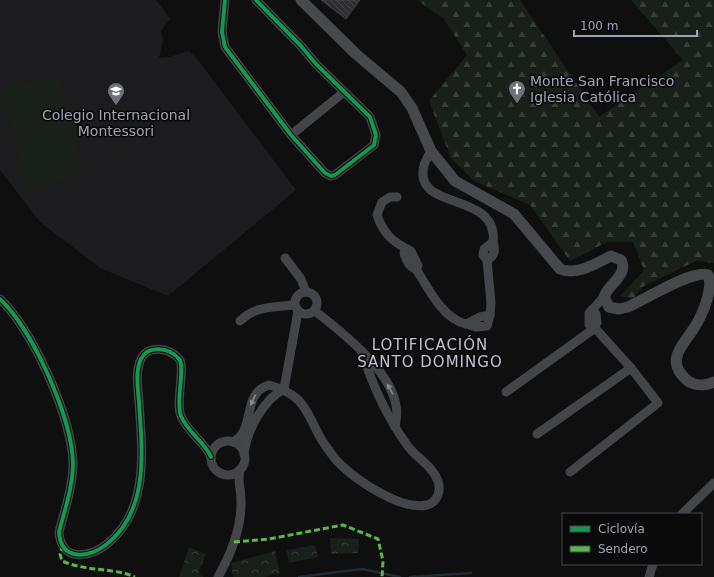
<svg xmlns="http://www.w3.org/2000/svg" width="714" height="577" font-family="'DejaVu Sans',sans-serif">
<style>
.built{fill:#1c1c1f}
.forest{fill:url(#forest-firs)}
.park{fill:url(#park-crowns)}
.pitch{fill:#19201a}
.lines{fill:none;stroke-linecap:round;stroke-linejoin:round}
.stream{stroke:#232b32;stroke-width:2.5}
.building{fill:url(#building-back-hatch);stroke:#3e4044}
.minor{stroke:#444549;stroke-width:9}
.major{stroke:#46484b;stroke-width:11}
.quiet{stroke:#58b947;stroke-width:3;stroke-dasharray:6 3;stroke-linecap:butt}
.cycleway-casing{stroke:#0a0a0b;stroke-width:6}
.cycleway{stroke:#139951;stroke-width:4}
.oneway{fill:#838993}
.labels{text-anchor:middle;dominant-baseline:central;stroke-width:3.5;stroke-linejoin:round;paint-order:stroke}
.poi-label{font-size:14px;fill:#9ea6b3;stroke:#0a0a0b;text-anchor:start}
.neighbourhood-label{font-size:15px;letter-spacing:1px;fill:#c0c5cf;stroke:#0a0a0b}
</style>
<defs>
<pattern id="forest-firs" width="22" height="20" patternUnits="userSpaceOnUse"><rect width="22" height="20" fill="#19201a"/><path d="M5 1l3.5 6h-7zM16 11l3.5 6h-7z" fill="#373d39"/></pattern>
<pattern id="park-crowns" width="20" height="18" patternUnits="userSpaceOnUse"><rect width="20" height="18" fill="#19201a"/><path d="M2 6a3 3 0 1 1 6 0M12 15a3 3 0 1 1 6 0" fill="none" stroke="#373d39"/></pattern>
<pattern id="building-back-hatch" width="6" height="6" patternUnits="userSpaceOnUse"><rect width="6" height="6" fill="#2e2e31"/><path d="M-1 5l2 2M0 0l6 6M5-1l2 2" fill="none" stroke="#49494c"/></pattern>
</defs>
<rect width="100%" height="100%" fill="#0f0f10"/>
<!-- built -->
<polygon class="built" points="0,0 156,0 170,19 161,31 163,40 159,58 169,57 189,51 198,60 296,190 168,296 100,268 40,222 0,170"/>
<!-- forest -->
<polygon class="forest" points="417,0 520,0 599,117 683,60 631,0 714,0 714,263 696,261 644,286 633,299 620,296 644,270 633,242 607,242 570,261 530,205 474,181 451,158 429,101 467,55 444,19"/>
<!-- park -->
<g class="park">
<polygon points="330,538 359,539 358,553 331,554"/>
<polygon points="315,545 318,557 289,563 286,550"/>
<polygon points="189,547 206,554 198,574 204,577 179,577"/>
<polygon points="275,551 280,573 265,577 233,577 231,563"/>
</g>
<!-- pitch -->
<polygon class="pitch" points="58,76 82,175 28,188 4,90"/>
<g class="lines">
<!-- stream -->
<g class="stream">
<polyline points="299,577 362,569 400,577"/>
<polyline points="410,577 471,573"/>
</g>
</g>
<!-- building -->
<polygon class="building" points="321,0 360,0 346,19"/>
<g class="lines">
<!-- minor -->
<g class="minor">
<polyline points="225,0 222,32 225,47 291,135 325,173 331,176 335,175 374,145 376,135 370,117 316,64 301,46 256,0"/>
<polyline points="291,135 344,92"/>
<path d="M431,151C428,156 423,164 423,171C419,210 499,193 493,242"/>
<path d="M397,197H390L382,202L377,215C384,235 393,242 411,251L418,266L416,269C409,267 406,260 404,253L406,250"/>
<path d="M493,242C496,250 494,257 487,260L483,255L484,249Z"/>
<polyline points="285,258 301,279 306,292"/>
<polyline points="487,260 491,303 490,315"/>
<path d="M416,269C428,288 443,319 466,324"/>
<circle cx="306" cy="303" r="11"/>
<path d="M0,299C33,330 72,418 73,463C73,486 65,509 59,532C61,562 89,558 107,544C150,510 142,449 139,402C138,389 135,371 141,359C148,344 170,348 179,359C186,366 175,402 181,416C188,433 204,441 211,457"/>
<path d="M315,311C342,332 390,370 396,405C398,413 396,420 395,427"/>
<polygon points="490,315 487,326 476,327 466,324 480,317"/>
<path d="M240,321C254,306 275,307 295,305"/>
<polyline points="594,325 589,324 589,313 604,297"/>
<polyline points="284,389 298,311"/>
<polyline points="506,392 595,328"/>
<polyline points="537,434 631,368"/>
<circle cx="228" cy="458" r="17"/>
<path d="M233,442C256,431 241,393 269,385C279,388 288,391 296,398C308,408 314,428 323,442C328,449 333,457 339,463C357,481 402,511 427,505C438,502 441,491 438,481C433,466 415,457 407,445C387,417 372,384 362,352"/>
<path d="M244,454C247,430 263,400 284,389"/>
<polyline points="570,472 658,403 631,368 595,328 594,325 597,323 596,314 593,310"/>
<polyline points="682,514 714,483"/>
<path d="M218,577C231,554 242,527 241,500C241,487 237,483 240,469"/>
<polyline points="649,577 653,564"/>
</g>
<!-- major -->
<path class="major" d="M301,0L356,54L401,92L412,108L431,151L455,181L514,214L560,269C577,276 596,263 611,256L621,260C629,275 608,284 604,297L609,307L619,309L628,307C644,300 693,269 708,275C714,288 702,316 694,328C682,347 664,361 688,381C695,386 706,386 714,382"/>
<!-- quiet -->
<g class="quiet">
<polyline points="234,542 269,539 343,525 378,539 383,561 382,577"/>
<path d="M63,545L60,554L62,561C88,572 111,567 135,577"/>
</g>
<defs>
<g id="cycleway">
<polyline points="225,0 222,32 225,47 291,135 325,173 331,176 335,175 374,145 376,135 370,117 316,64 301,46 256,0"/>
<path d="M0,299C33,330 72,418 73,463C73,486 65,509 59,532C61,562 89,558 107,544C150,510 142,449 139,402C138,389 135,371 141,359C148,344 170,348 179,359C186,366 175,402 181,416C188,433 204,441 211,457"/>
</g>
</defs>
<!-- cycleway casing -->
<use href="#cycleway" class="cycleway-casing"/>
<!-- cycleway -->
<use href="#cycleway" class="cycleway"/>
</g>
<!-- one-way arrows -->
<defs><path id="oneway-solid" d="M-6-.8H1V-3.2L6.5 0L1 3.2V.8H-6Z"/></defs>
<g class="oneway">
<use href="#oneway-solid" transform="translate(390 389) rotate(-119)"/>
<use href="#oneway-solid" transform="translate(253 400) rotate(115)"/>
</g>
<!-- icons -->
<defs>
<symbol id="church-pin" viewBox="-11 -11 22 30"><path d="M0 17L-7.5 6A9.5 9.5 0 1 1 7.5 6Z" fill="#6c717a" stroke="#0a0a0b"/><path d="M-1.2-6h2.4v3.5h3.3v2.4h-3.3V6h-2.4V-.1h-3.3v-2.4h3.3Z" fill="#fff"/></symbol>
<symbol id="school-pin" viewBox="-11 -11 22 30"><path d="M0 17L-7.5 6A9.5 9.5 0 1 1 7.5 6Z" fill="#6c717a" stroke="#0a0a0b"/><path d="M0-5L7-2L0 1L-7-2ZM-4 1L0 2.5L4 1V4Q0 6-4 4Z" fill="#fff"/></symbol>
</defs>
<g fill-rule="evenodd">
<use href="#church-pin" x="507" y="79" width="20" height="27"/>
<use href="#school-pin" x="106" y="81" width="20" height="27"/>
</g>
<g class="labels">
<!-- poi labels -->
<g class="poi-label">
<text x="530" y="81">Monte San Francisco<tspan x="530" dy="16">Iglesia Católica</tspan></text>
<text x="116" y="115" text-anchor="middle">Colegio Internacional<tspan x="116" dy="16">Montessori</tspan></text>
</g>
<!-- neighbourhood labels -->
<g class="neighbourhood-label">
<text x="430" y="345">LOTIFICACIÓN<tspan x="430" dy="17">SANTO DOMINGO</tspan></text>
</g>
</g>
<!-- legend -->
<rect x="562" y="513" width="140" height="52" fill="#0a0a0b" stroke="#45484e"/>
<rect x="570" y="526" width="20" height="6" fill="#139951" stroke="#45484e"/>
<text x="598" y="533" font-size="12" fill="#9ea6b3">Ciclovía</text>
<rect x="570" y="546" width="20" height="6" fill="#58b947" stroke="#45484e"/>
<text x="598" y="553" font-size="12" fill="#9ea6b3">Sendero</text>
<!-- scale -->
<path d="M574 30v6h123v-6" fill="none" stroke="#9ea6b3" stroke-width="2"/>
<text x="580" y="30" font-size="12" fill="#9ea6b3" stroke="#0a0a0b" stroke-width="3" paint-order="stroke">100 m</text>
</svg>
